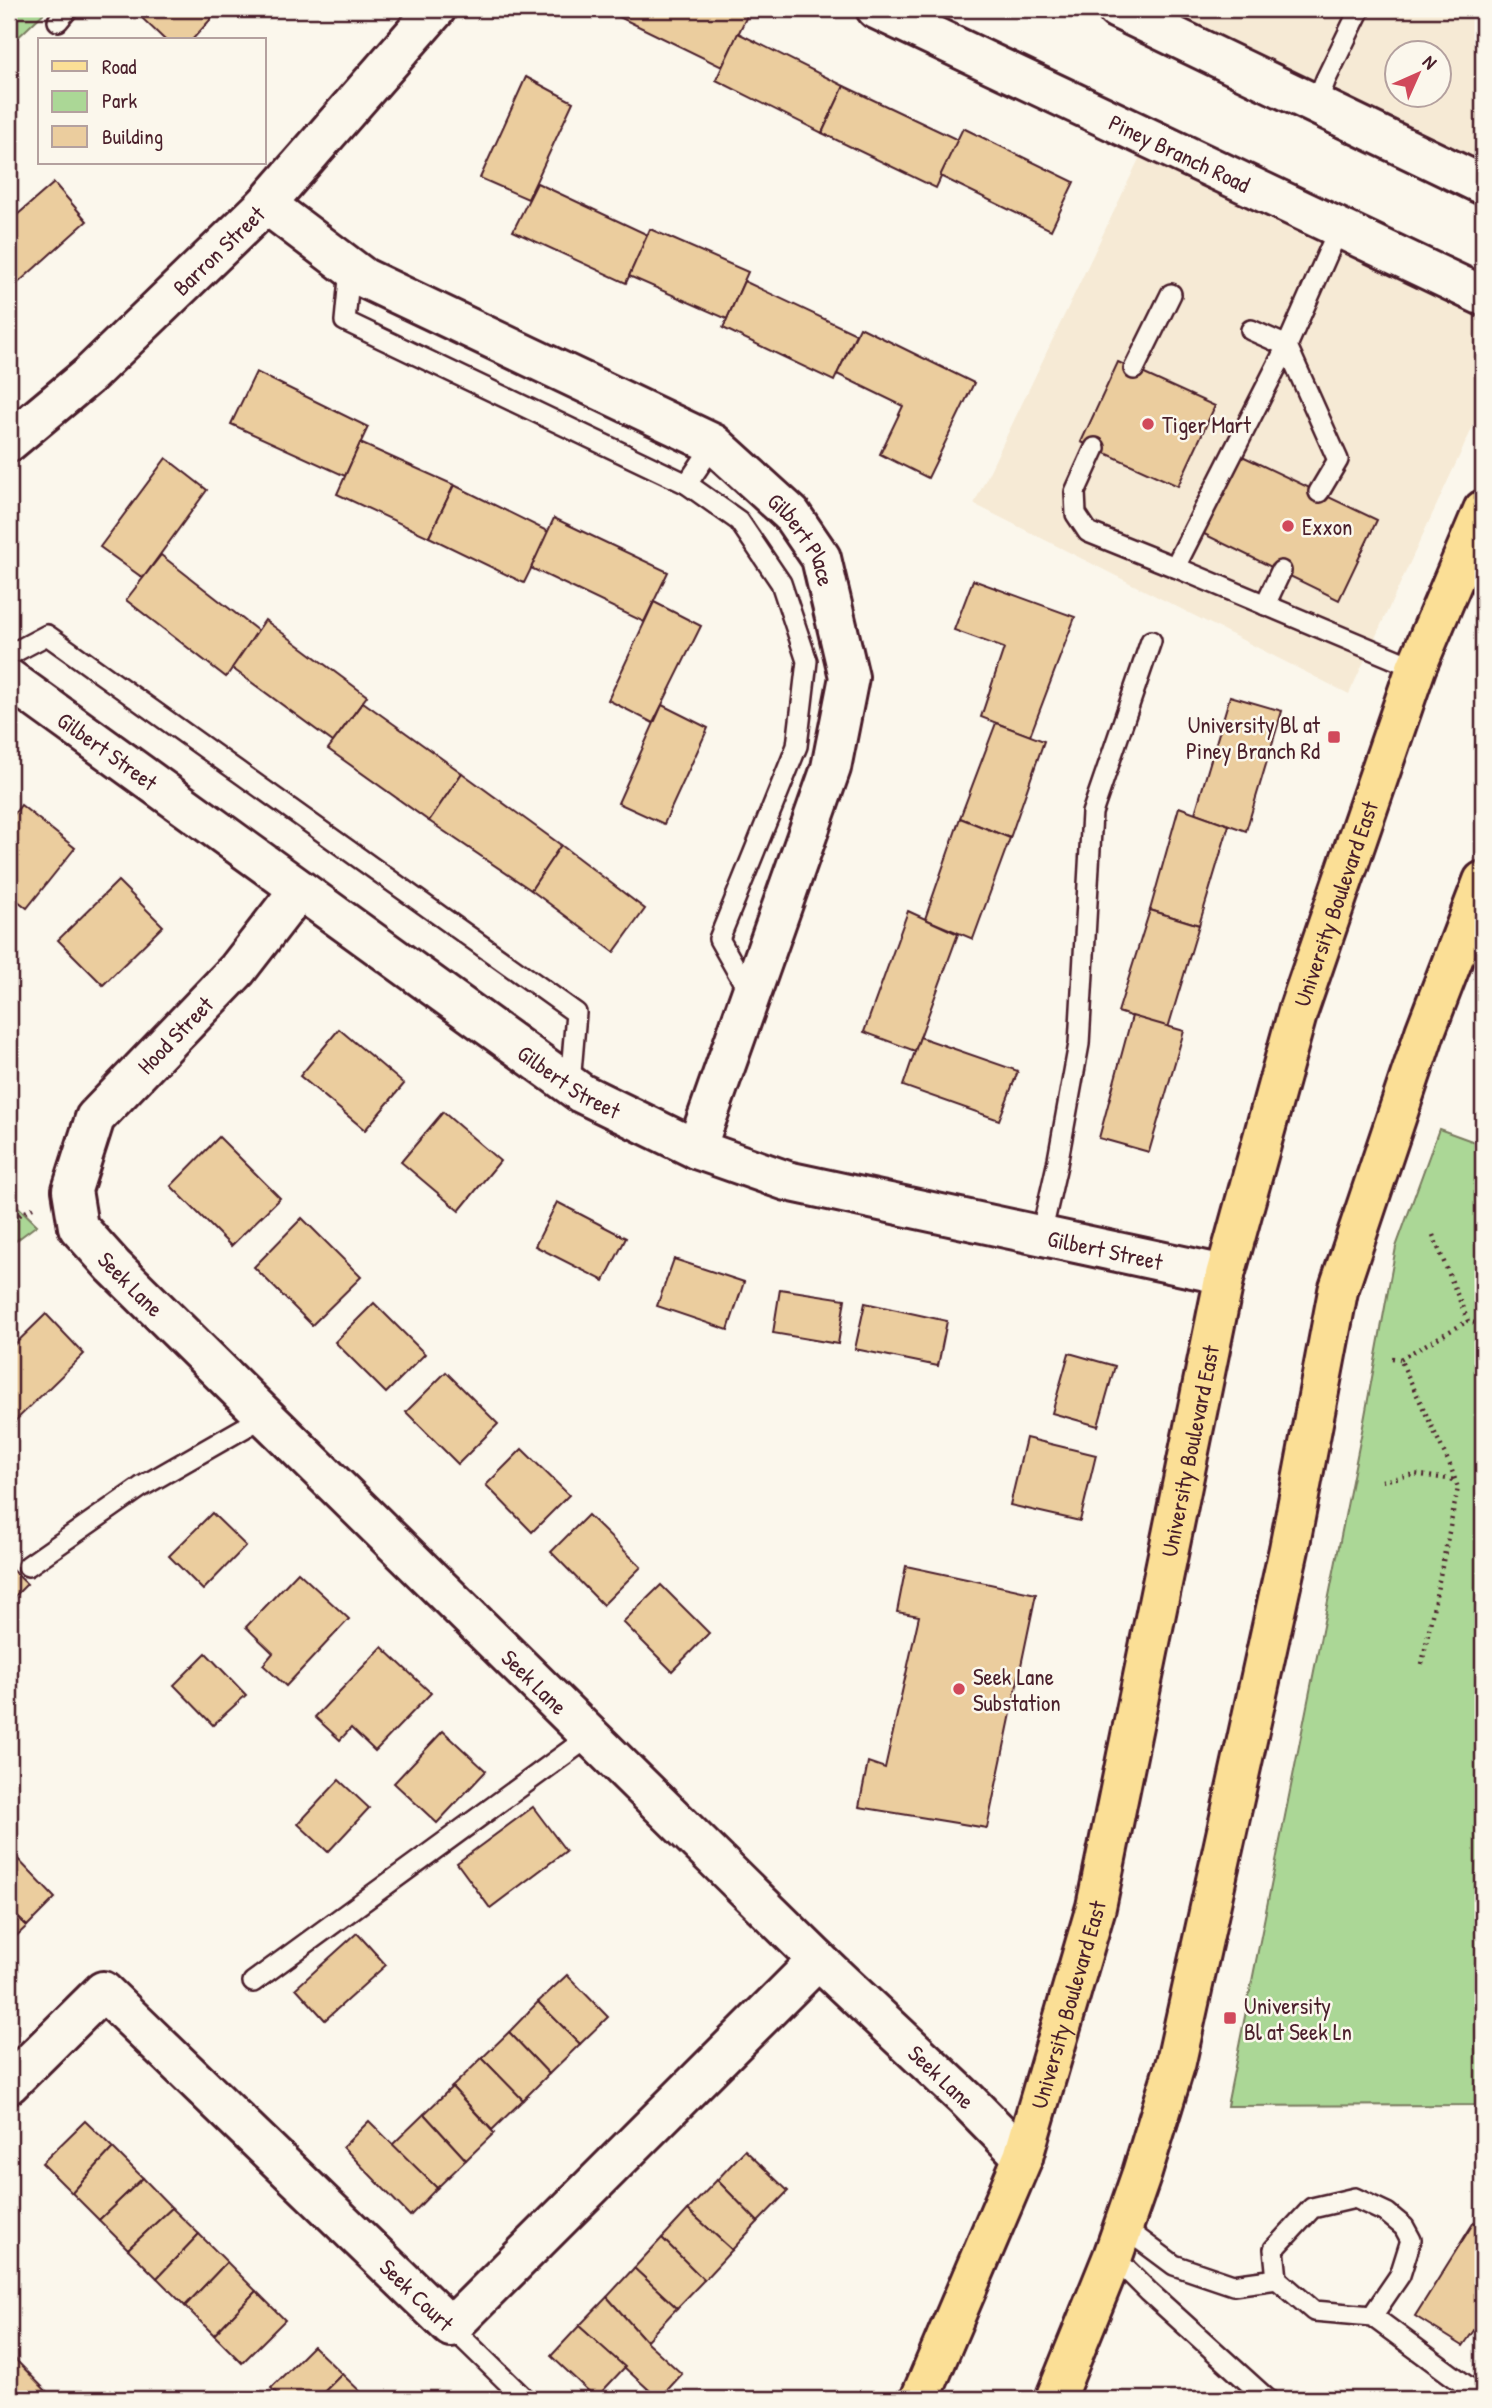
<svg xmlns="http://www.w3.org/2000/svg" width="1492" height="2408" font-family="'Patrick Hand',sans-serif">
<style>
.built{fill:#f6ead5;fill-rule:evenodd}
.green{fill:#abd796;stroke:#7a7b60;stroke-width:2}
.building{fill:#ebcd9e;stroke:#4a1f2b;stroke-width:2}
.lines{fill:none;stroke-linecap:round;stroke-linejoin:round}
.lane-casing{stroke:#4a1f2b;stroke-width:24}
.street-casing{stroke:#4a1f2b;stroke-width:44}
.secondary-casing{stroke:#4a1f2b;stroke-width:44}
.primary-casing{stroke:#4a1f2b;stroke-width:44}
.path{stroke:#4a1f2b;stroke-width:4.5;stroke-dasharray:2 5;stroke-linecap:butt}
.lane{stroke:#fbf7ec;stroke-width:19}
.street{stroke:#fbf7ec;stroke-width:38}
.secondary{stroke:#fbf7ec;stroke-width:38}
.primary{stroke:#fbdf96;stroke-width:38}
.poi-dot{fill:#d1495b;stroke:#fbf7ec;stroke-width:2.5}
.labels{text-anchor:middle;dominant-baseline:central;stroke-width:5;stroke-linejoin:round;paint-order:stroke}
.street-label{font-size:23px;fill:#4a1f2b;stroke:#fbf7ec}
.poi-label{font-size:23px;fill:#4a1f2b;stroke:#fbf7ec;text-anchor:start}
</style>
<rect width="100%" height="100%" fill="#fbf7ec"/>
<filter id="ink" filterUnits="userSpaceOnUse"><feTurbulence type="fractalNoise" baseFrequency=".0143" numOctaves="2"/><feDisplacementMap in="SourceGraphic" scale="14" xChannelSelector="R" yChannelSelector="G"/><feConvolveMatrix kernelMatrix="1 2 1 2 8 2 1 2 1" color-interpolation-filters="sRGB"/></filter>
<g filter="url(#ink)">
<!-- built -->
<g class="built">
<path d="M1157,9H1483V166ZM1398,52H1440V94H1398Z"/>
<polygon points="1149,138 1483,308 1483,405 1349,694 974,504"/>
</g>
<!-- green -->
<g class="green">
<polygon points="9,9 48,9 9,46"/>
<polygon points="1439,1129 1483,1145 1483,2105 1227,2106 1364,1421 1396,1247"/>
<polygon points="9,1198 37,1225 9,1246"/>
</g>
<!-- building -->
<g class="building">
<polygon points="150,9 220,9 192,40 165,40 142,18"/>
<polygon points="608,9 731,9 747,16 722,67 607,11"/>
<polygon points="738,33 844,86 822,133 716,80"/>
<polygon points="526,77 573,102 528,199 480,178"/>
<polygon points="844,86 958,140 936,188 822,133"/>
<polygon points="963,128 1074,182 1051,230 940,176"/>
<polygon points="54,183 87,221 9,291 9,222"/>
<polygon points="537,183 648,235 626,283 513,231"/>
<polygon points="650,229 748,272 727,319 629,276"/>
<polygon points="744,281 856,334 834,381 723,328"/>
<polygon points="860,327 974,383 928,478 880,454 903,406 837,374"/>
<polygon points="1118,362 1215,406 1178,486 1081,442"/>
<polygon points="256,372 368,427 345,476 231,424"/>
<polygon points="360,443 454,485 429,537 337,494"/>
<polygon points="1238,454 1377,520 1339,600 1200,532"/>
<polygon points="166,458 207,490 143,578 100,547"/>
<polygon points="454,485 549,532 524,583 429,537"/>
<polygon points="554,518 668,572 644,622 531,568"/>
<polygon points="161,555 258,631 226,677 126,600"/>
<polygon points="973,580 1075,617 1030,736 981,717 1004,648 954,630"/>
<polygon points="654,602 701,626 653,723 608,700"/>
<polygon points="265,620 367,696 333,742 232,668"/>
<polygon points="1230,696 1282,711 1246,831 1195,813"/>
<polygon points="363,702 462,773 429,821 328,749"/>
<polygon points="662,705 708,728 664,824 618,803"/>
<polygon points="996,723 1044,741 1010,838 960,818"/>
<polygon points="462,773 561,845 531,890 429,821"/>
<polygon points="21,805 75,848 27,908 9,894 9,821"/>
<polygon points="1179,807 1229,825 1199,925 1150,910"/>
<polygon points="960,818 1010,838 973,939 925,919"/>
<polygon points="561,845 645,909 614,952 531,890"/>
<polygon points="118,881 163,926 103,985 58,940"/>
<polygon points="1150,910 1199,925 1168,1028 1118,1012"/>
<polygon points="908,911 958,934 915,1051 864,1032"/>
<polygon points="1132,1016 1184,1031 1149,1152 1099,1138"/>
<polygon points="339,1029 404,1084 365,1130 300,1076"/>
<polygon points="920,1037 1018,1071 999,1120 903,1086"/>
<polygon points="443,1112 500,1161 459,1211 401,1162"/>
<polygon points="219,1137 280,1198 231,1246 171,1186"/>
<polygon points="557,1202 626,1238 604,1281 535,1246"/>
<polygon points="302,1218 361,1277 312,1325 254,1267"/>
<polygon points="674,1259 744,1282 728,1330 657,1306"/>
<polygon points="780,1289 845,1299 838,1344 773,1333"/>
<polygon points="374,1303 425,1354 386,1393 335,1342"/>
<polygon points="865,1303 947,1321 938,1366 855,1349"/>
<polygon points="46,1314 84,1354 9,1427 9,1350"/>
<polygon points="1069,1353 1115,1366 1098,1426 1052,1413"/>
<polygon points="446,1372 498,1424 458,1464 406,1412"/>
<polygon points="1026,1438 1096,1455 1080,1521 1010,1505"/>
<polygon points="522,1449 569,1495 532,1532 486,1485"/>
<polygon points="212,1513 246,1546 203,1590 169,1556"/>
<polygon points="588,1515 641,1567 603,1605 551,1552"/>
<polygon points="906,1566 1036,1594 987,1828 859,1807 868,1762 885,1768 919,1616 897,1612"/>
<polygon points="9,1567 27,1584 9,1602"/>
<polygon points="298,1572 349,1619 286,1686 263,1665 273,1653 246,1627"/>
<polygon points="661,1585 709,1633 672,1671 623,1622"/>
<polygon points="382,1647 431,1693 375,1751 351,1728 340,1740 315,1717"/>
<polygon points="206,1653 246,1695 213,1725 174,1685"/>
<polygon points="443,1731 486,1771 437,1823 394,1783"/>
<polygon points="339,1780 369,1808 328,1852 298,1824"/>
<polygon points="533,1807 566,1851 490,1908 457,1863"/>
<polygon points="12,1853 55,1898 27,1926 9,1909 9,1856"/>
<polygon points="9,1909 27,1926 9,1943"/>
<polygon points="357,1933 386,1965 325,2020 296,1988"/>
<polygon points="567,1975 608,2017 580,2044 538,2002"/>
<polygon points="538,2002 580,2044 549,2074 509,2032"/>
<polygon points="509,2032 549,2074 523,2100 482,2058"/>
<polygon points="482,2058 523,2100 492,2130 452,2087"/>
<polygon points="452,2087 494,2133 466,2160 424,2114"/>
<polygon points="424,2114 466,2160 437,2188 392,2145"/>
<polygon points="85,2121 113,2148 72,2193 42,2163"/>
<polygon points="369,2121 437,2188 410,2216 343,2147"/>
<polygon points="113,2148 143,2178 99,2220 72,2193"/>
<polygon points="745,2150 788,2191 758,2222 717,2180"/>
<polygon points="143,2178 172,2208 128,2249 99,2220"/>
<polygon points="717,2180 758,2222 732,2250 688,2210"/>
<polygon points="172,2208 199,2234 157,2278 128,2249"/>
<polygon points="688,2210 732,2250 704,2280 662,2238"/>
<polygon points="1474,2222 1483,2228 1483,2330 1477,2326 1463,2346 1415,2316"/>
<polygon points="199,2234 227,2262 185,2306 157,2278"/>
<polygon points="662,2238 704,2280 677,2308 634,2268"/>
<polygon points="227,2262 256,2291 214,2335 185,2306"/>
<polygon points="634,2268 677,2308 646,2341 607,2297"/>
<polygon points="256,2291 285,2320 242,2363 214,2335"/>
<polygon points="607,2297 646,2341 682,2374 659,2399 579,2326"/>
<polygon points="579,2326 625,2367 596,2398 551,2356"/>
<polygon points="313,2346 342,2374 317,2399 283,2399 271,2388"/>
<polygon points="15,2359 54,2399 9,2399 9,2365"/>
<polygon points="342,2374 368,2399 317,2399"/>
</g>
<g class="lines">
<defs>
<g id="lane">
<polyline points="58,21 68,9"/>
<polyline points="1317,103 1326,79 1360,9"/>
<polyline points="1339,228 1287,346 1175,567 1416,668"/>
<polyline points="350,268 345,321 687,484 739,521 781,583 807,661 797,746 719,939 750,994"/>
<polyline points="1251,330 1287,346 1338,460 1319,492"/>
<polyline points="1134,369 1171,294"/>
<polyline points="1095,448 1075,492 1076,514 1088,532 1175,567"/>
<polyline points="687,484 714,444"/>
<polyline points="1265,605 1281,571"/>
<polyline points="9,655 47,635 576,1013 570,1084"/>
<polyline points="1041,1235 1057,1165 1079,1044 1092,813 1151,641"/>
<polyline points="28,1566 141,1487 265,1416"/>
<polyline points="253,1982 590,1736"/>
<polyline points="1123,2227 1174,2265 1233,2285 1277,2279"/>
<polyline points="1113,2256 1149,2292 1267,2399"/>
<polyline points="1372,2316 1400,2275 1411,2240 1404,2227 1387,2213 1355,2198 1312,2208 1274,2249 1277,2279 1314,2311 1372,2316 1468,2387 1476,2399"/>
<polyline points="451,2327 525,2399"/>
</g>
<g id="street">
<path id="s1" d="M266,204L364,278L714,444L791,514L821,558L849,677L831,768L696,1149"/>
<path id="s2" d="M9,442L88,376L266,204L436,9"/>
<path id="s3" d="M9,679L581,1093L696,1149L787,1181L1225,1275"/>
<path id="s4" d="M299,890L237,970L95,1118L72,1190L78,1227L113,1266L265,1416L818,1960L967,2100L1023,2157"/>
<path id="s5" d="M9,2084L103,1991L451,2327L818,1960"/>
</g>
<g id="secondary">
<path id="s6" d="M876,9L1483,296"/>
<polyline points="1117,9 1483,185"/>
</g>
<g id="primary">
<path id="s7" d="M920,2399L1023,2157L1096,1907L1225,1275L1298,1011L1416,668L1483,510"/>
<polyline points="1055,2399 1113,2256 1142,2173 1176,2062 1289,1549 1338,1291 1425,1032 1483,881"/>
</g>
</defs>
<!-- lane casing -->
<use href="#lane" class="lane-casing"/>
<!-- street casing -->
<use href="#street" class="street-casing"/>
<!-- secondary casing -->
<use href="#secondary" class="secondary-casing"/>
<!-- primary casing -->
<use href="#primary" class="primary-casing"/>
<!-- path -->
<g class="path">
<polyline points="9,1225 21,1214 33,1208"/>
<polyline points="1433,1235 1468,1321 1483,1325"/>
<polyline points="1392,1358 1400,1359"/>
<polyline points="1382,1481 1414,1474 1455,1480"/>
<polyline points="1422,1664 1458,1488 1450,1465 1400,1359 1468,1321"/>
</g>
<!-- lane -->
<use href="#lane" class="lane"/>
<!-- street -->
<use href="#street" class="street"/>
<!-- secondary -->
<use href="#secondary" class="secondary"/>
<!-- primary -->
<use href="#primary" class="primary"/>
</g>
</g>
<!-- markers -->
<g class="poi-dot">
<circle cx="1148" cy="424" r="7"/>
<circle cx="1288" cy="526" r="7"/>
<rect x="1327" y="730" width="14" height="14" rx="3.5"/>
<circle cx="959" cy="1689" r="7"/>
<rect x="1223" y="2011" width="14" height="14" rx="3.5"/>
</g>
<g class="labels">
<!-- street labels -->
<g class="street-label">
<text stroke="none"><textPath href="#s6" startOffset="336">Piney Branch Road</textPath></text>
<text stroke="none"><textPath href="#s2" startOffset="284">Barron Street</textPath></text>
<text stroke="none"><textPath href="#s1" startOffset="642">Gilbert Place</textPath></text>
<text stroke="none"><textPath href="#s3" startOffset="122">Gilbert Street</textPath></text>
<text stroke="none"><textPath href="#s7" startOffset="1556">University Boulevard East</textPath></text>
<text transform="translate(175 1035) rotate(-46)">Hood Street</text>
<text stroke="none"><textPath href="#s3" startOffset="690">Gilbert Street</textPath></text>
<text stroke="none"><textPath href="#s3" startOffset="1256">Gilbert Street</textPath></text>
<text stroke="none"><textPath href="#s4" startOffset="497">Seek Lane</textPath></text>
<text stroke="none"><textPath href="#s7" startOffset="989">University Boulevard East</textPath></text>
<text stroke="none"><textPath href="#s4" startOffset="1064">Seek Lane</textPath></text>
<text stroke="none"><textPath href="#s7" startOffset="422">University Boulevard East</textPath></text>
<text stroke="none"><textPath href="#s4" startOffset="1631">Seek Lane</textPath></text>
<text stroke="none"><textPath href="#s5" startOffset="569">Seek Court</textPath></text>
</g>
<!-- poi labels -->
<g class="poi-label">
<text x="1162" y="424">Tiger Mart</text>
<text x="1302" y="526">Exxon</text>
<text x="1320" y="724" text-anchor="end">University Bl at<tspan x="1320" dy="26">Piney Branch Rd</tspan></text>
<text x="973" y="1676">Seek Lane<tspan x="973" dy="26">Substation</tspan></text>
<text x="1244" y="2005">University<tspan x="1244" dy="26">Bl at Seek Ln</tspan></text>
</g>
</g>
<!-- margin -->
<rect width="1492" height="2408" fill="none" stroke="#fbf7ec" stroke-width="35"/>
<rect x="18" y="18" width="1457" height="2373" fill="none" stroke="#4a1f2b" stroke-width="2.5" filter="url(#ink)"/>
<!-- legend -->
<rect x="38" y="38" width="228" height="126" fill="#fbf7ec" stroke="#b4a19f" stroke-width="2"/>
<rect x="52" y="61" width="35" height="10" fill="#fbdf96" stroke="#b4a19f" stroke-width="2"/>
<text x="102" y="74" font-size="21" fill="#4a1f2b">Road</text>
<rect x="52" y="91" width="35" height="21" fill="#abd796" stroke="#b4a19f" stroke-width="2"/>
<text x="102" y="108" font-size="21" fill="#4a1f2b">Park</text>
<rect x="52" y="126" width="35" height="21" fill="#ebcd9e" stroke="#b4a19f" stroke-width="2"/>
<text x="102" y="144" font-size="21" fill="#4a1f2b">Building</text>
<!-- north arrow -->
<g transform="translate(1418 74) rotate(45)"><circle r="33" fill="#fbf7ec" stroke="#b4a19f" stroke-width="2"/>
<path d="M0-5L12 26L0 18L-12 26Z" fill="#d1495b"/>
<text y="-10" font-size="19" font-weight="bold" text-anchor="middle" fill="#4a1f2b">N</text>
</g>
</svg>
